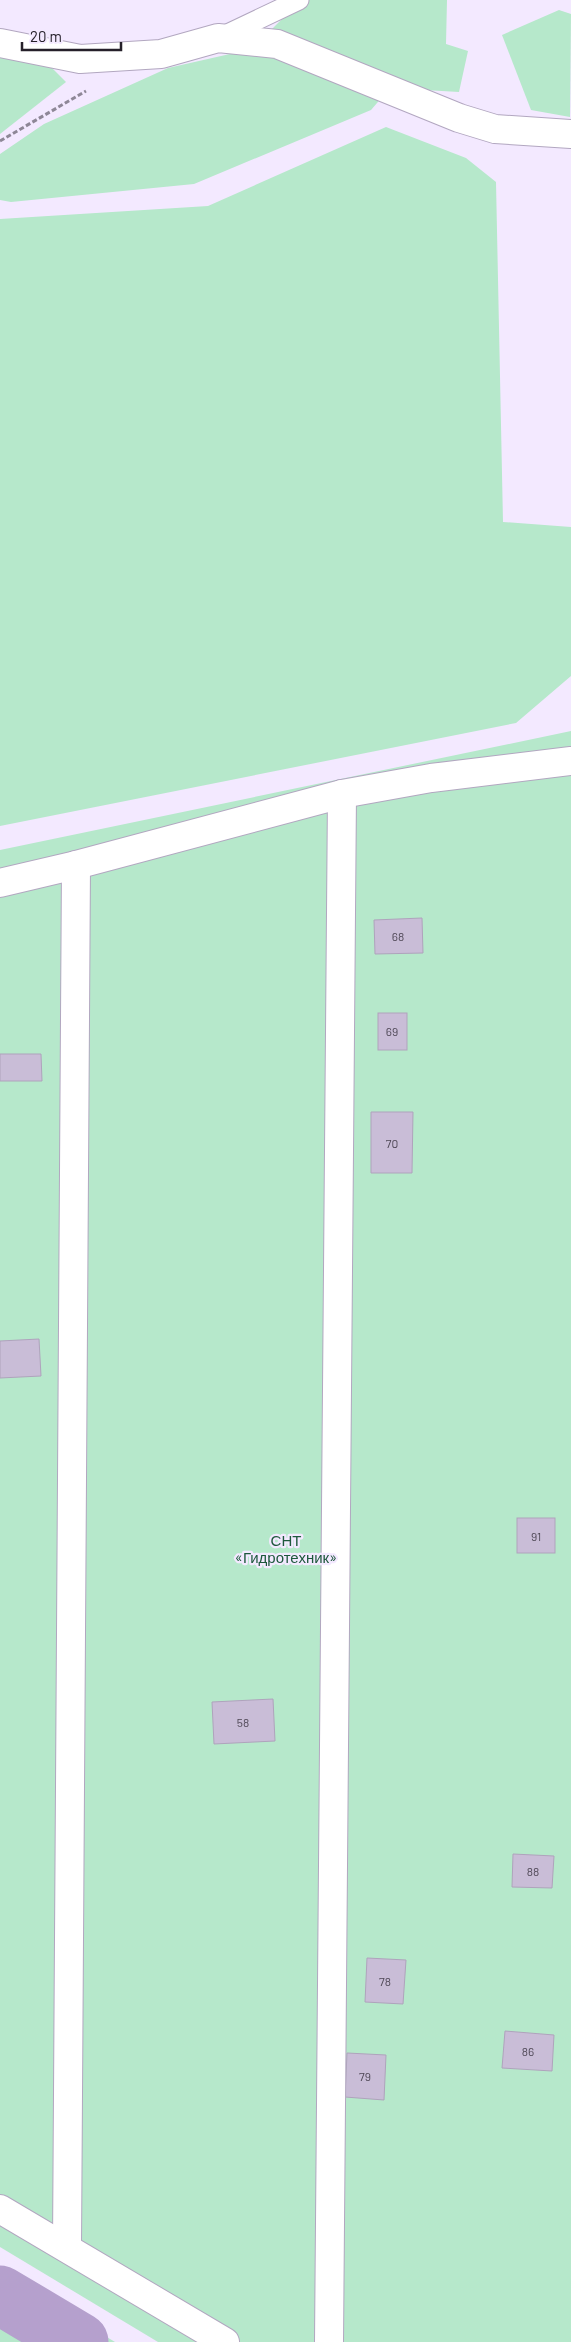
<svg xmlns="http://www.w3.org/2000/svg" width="571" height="2342" font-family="Barlow,sans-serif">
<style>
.green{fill:#b6e8cb}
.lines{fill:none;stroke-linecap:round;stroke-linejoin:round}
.river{stroke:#b5a0cd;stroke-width:59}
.building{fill:#c9bdd7;stroke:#afa3bc}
.service-casing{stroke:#b2a7c0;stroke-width:21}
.minor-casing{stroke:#b2a7c0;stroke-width:30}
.path{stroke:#8e8797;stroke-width:3;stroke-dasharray:5 2.5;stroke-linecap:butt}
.service{stroke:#fff;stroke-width:19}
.minor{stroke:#fff;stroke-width:28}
.labels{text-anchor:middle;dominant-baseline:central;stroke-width:4.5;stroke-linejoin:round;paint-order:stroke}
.number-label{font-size:12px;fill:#4e4755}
.park-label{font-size:15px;fill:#1d583c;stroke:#f3e9ff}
</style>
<rect width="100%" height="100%" fill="#f3e9ff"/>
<!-- green -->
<g class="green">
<polygon points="301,0 447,0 446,44 468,51 459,92 390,88 371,110 194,184 11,202 0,200 0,154 44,124 168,68 252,49"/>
<polygon points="559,10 571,14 570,117 531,110 502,35"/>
<polygon points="0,55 50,66 66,82 0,134"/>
<polygon points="386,127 466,158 496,182 503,522 571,527 571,676 516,723 0,826 0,219 208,206"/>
<polygon points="571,731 571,2342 158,2342 0,2247 0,850"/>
<polygon points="0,2273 115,2342 0,2342"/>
</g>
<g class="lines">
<!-- river -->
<polyline class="river" points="0,2295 79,2342"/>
</g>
<!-- building -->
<g class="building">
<polygon points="422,918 423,953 375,954 374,920"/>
<rect x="378" y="1013" width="29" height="37"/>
<polygon points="0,1054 41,1054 42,1081 0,1081"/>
<polygon points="371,1112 413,1112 412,1173 371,1173"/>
<polygon points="39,1339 41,1376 0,1378 0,1341"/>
<rect x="517" y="1518" width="38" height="35"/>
<polygon points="273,1699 275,1741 214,1744 212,1702"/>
<polygon points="513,1854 554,1856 552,1888 512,1887"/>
<polygon points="367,1958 406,1960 403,2004 365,2002"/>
<polygon points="505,2031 554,2035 552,2071 502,2068"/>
<polygon points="347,2053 386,2055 384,2100 345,2097"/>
</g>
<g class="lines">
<defs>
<polyline id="service" points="219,38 299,0"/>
<g id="minor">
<polyline points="0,43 80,59 161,54 218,38 277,44 459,118 495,129 571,134"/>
<polyline points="0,883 76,865 342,794 431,778 571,761"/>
<polyline points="0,2209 225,2342"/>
<polyline points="67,2247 76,865"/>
<polyline points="329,2342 342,794"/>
</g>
</defs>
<!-- service casing -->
<use href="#service" class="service-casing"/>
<!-- minor casing -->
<use href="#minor" class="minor-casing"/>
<!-- path -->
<polyline class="path" points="0,141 86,91"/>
<!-- service -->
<use href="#service" class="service"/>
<!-- minor -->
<use href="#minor" class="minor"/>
</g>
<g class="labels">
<!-- number labels -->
<g class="number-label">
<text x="398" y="936">68</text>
<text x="392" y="1031">69</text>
<text x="392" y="1143">70</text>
<text x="536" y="1536">91</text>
<text x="243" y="1722">58</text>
<text x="533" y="1871">88</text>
<text x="385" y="1981">78</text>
<text x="528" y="2051">86</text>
<text x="365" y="2076">79</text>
</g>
<!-- park labels -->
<g class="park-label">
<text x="286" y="1540">СНТ<tspan x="286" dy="17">«Гидротехник»</tspan></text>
</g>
</g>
<!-- scale -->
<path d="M22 42v8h99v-8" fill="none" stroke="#25202a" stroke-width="2.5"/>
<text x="30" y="42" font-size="15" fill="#25202a" stroke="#f3e9ff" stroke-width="4" paint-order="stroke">20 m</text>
</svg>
